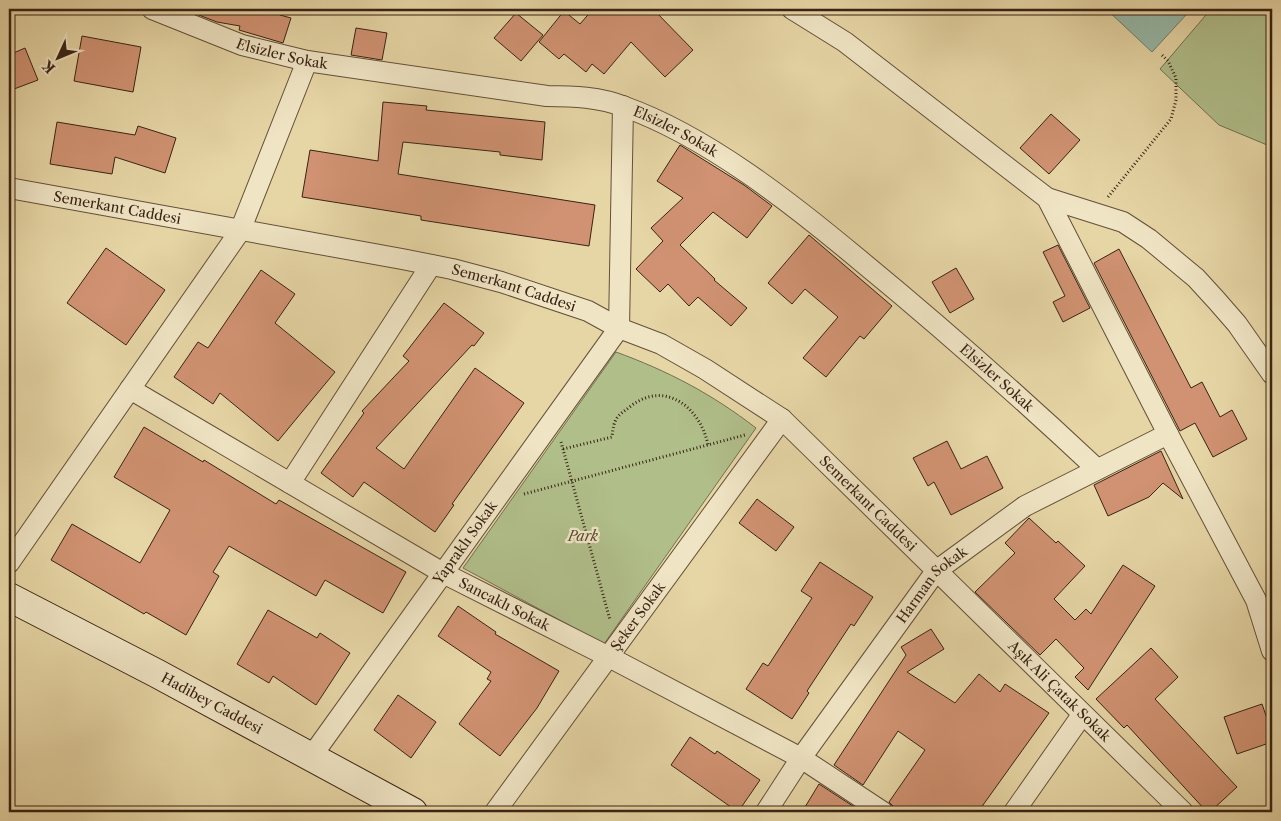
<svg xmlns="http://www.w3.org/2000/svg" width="1281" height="821" font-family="'Libre Caslon Text',serif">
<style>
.green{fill:#b0be8a;stroke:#74704f}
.water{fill:#96b9a8;stroke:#717d6d}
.building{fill:#d09272;stroke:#392314}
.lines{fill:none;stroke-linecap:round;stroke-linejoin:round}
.street-casing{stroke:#645038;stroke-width:22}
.secondary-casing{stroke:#392314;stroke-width:30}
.path{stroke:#392314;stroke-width:3;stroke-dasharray:1 2.5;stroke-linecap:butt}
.street{stroke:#efe4c4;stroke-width:20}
.secondary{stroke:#efe4c4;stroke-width:28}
.labels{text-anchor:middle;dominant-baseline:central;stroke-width:4.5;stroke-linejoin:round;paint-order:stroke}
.street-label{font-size:14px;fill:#392314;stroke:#efe4c4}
.park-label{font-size:14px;font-style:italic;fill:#574a32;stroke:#efe4c4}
</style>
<rect width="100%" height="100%" fill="#e6d5a5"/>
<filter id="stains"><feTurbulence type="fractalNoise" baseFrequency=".004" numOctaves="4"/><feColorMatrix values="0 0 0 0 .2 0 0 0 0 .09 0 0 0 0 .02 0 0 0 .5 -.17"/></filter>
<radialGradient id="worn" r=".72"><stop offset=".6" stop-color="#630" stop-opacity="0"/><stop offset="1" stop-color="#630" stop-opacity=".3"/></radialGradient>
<!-- green -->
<g class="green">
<polygon points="1211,9 1272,9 1272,147 1219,125 1160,69"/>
<path d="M616,352C668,371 712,394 756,428L604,644L463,568Z"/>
</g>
<!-- water -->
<polygon class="water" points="1106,9 1179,9 1186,15 1152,52"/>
<!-- building -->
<g class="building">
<polygon points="192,9 282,9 280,15 291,18 283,43 239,30 240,26 217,22 191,12"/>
<polygon points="593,9 653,9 693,50 665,77 631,42 604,74 592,64 586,72 564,54 559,59 539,42 564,11 580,24"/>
<polygon points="516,13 543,35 521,61 494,38"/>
<polygon points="356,28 387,33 382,60 351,55"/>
<polygon points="82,36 141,47 133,92 74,81"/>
<polygon points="25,48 38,80 14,89 9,75 9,55"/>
<polygon points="383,102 427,106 426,110 545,122 542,160 500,155 500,152 403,142 398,174 595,205 589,246 421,220 421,216 302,197 310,150 378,161"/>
<polygon points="1051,114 1080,140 1049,174 1020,148"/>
<polygon points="57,122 135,135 138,126 176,138 165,173 115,157 112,174 50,164"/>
<polygon points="680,145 744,185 772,206 747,238 713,212 680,245 715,279 714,280 747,308 731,326 698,297 689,306 668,284 660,292 636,269 663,241 651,228 683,198 657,181"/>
<polygon points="809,235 892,306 864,339 860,336 826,377 803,358 838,317 805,289 792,304 768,283"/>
<polygon points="1058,245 1090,308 1063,322 1053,302 1065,296 1043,252"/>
<polygon points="106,248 165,290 126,345 67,303"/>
<polygon points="1119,249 1191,388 1202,382 1220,417 1232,410 1247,439 1213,457 1195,423 1180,431 1094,263"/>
<polygon points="956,268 974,299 950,313 932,282"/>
<polygon points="261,270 295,294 275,323 335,372 278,441 220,393 213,404 174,377 198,342 208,348"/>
<polygon points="444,303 484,333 474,346 472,345 376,448 404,469 475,368 524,403 452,504 454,505 435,532 364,482 353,497 321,473 364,413 362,411 409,361 403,356"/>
<polygon points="144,427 203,462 204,460 276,504 279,500 406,572 383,613 325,580 316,596 229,546 213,572 219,576 186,635 146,612 144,614 51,560 72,524 140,563 170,510 114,477"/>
<polygon points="947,441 961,469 987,456 1003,488 951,515 934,482 928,486 913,458"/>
<polygon points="1161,451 1183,499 1163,483 1149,497 1108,516 1094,485"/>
<polygon points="757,499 794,527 776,551 739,523"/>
<polygon points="1029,518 1056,543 1058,541 1085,566 1054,599 1075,620 1086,609 1091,614 1123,565 1155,586 1088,690 1075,677 1084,668 1056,639 1040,655 975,592 1015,553 1005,543"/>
<polygon points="820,562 873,597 854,626 851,624 807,691 809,693 792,719 746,689 763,663 768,666 812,598 801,591"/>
<polygon points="458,606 496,632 495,634 559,671 537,708 500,756 459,724 491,681 487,679 491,672 438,636"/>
<polygon points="268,610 317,638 320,633 350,653 316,705 273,676 269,683 237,664"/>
<polygon points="931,629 944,649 907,672 955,703 979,674 1000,692 1005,684 1049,713 978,812 895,812 893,806 889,802 925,750 898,731 863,785 834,765 906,655 901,647"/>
<polygon points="1151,648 1178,677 1155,699 1237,787 1210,812 1207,812 1127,725 1124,728 1096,699"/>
<polygon points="398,695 436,722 411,758 374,730"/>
<polygon points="1262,704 1272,733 1272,742 1237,754 1224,717"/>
<polygon points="690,737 715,754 717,751 760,780 738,812 671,765"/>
<polygon points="819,784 862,812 802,812"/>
</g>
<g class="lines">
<defs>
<g id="street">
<path id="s1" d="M152,9L242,45L307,61L547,96C573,96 600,97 625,107C706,136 790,202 856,257C939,325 1019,396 1097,469"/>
<polyline points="792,9 845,42 1047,198 1168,434 1256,600 1272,651"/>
<path id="s2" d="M9,188L402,259L452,269L501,282L588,311L619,328L661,344L705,369L782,419L1183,812"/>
<polyline points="1047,198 1123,222 1149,239 1196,278 1217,301 1237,324 1272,374"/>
<path id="s3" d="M130,389L443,573L609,657L801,758L883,812"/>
<polyline points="290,483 431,265"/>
<polyline points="9,563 240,231 307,61"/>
<path id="s4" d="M311,757L619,328L623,106"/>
<path id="s5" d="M495,812L782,419"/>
<path id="s6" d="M766,812L801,758L936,571L1025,506L1168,434"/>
<polyline points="1014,812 1082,715"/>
</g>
<g id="secondary">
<path id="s7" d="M9,597L156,673L413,812"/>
</g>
</defs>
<!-- street casing -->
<use href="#street" class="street-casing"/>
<!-- secondary casing -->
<use href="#secondary" class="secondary-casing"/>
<!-- path -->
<g class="path">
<polyline points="1108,197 1171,119 1176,100 1176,78 1168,61 1161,54"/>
<polyline points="561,442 610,620"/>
<path d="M563,449L612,437C614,418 616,417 631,406C666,379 701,409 708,445"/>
<polyline points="524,494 745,435"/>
</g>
<!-- street -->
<use href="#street" class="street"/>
<!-- secondary -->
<use href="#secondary" class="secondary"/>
</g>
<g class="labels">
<!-- street labels -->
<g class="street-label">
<text stroke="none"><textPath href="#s1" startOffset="138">Elsizler Sokak</textPath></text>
<text stroke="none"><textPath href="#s1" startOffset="542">Elsizler Sokak</textPath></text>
<text stroke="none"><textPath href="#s2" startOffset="110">Semerkant Caddesi</textPath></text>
<text stroke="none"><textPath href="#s2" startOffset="515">Semerkant Caddesi</textPath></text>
<text stroke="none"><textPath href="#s1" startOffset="948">Elsizler Sokak</textPath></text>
<text stroke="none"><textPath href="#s2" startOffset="936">Semerkant Caddesi</textPath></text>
<text stroke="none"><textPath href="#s4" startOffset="264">Yapraklı Sokak</textPath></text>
<text stroke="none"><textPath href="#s6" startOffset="282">Harman Sokak</textPath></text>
<text stroke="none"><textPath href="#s3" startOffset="432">Sancaklı Sokak</textPath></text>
<text stroke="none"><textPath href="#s5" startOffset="242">Şeker Sokak</textPath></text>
<text stroke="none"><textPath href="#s2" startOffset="1204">Aşık Ali Çatak Sokak</textPath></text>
<text stroke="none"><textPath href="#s7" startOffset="229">Hadibey Caddesi</textPath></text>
</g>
<!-- park labels -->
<g class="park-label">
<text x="583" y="536">Park</text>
</g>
</g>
<!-- margin -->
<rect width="1281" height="821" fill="none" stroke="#e6d5a5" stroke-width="30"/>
<rect x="10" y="10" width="1261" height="801" fill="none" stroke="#392314" stroke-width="2.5"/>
<rect x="15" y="15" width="1251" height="791" fill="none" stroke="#392314"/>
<!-- north arrow -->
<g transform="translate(58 58) rotate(226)" stroke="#efe4c4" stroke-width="4" paint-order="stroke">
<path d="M0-4L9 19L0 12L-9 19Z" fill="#392314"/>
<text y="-8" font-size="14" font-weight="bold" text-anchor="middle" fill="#392314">K</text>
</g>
<rect width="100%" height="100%" filter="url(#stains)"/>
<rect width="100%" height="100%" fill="url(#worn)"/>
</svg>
